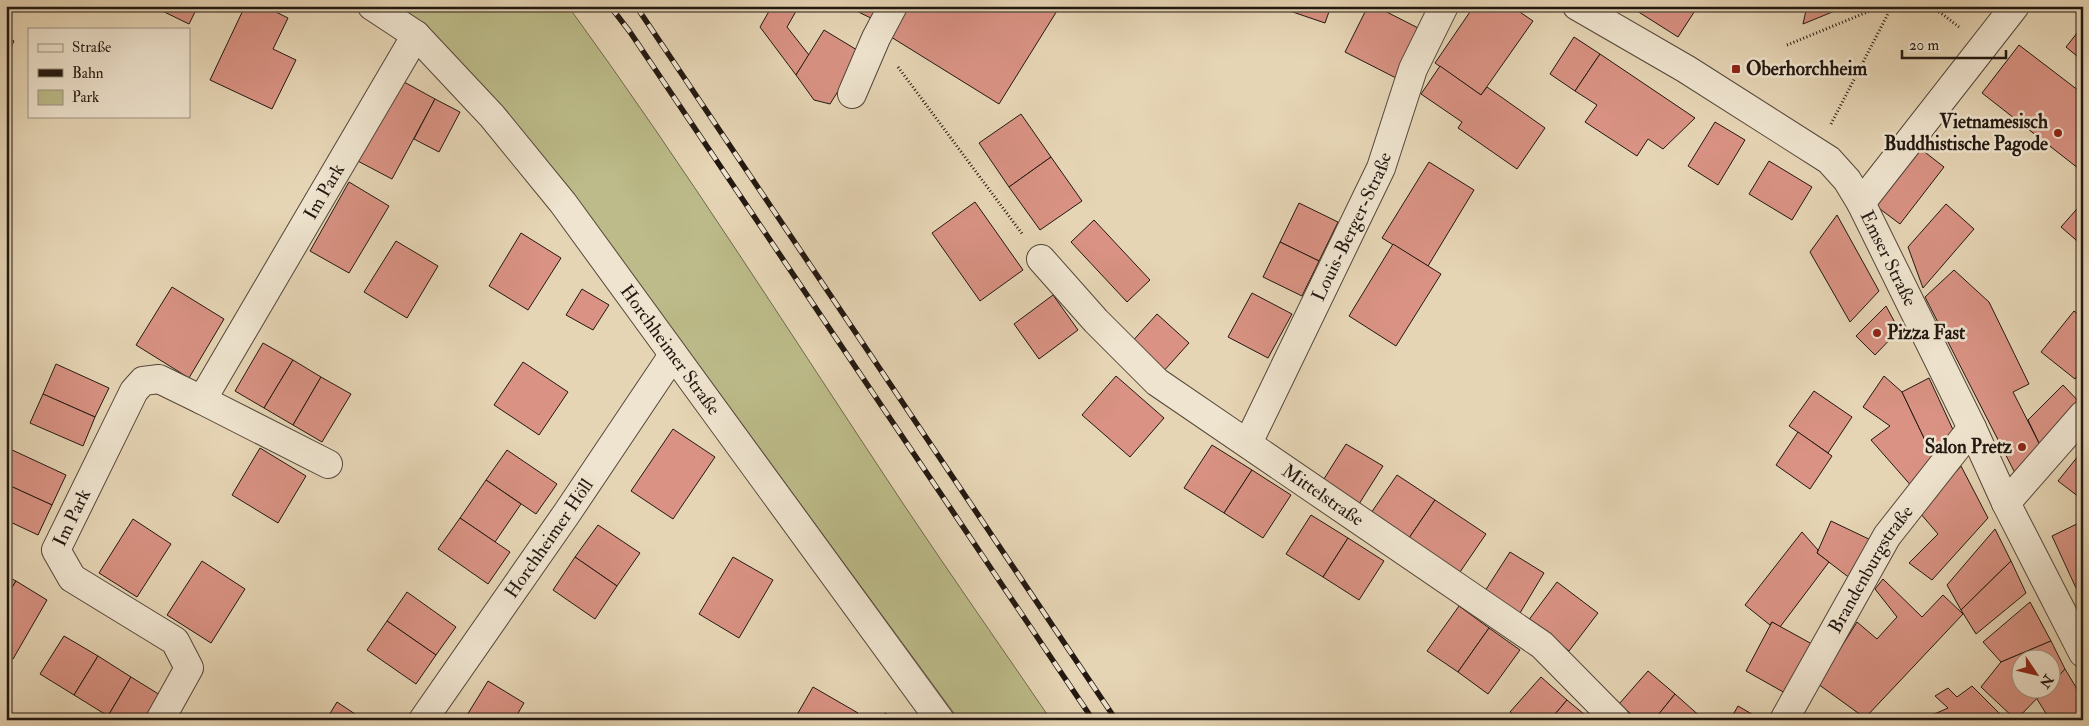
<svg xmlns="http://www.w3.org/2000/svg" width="2089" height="726" font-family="'IM FELL Double Pica',serif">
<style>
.green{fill:#bcbb89;stroke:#6f6a4d}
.building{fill:#d99283;stroke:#221811}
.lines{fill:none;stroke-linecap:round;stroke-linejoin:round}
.minor-casing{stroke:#53473a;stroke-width:30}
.path{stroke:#221811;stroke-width:3;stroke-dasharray:1 2.5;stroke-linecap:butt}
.minor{stroke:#efe4cf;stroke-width:28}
.rail-casing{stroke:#221811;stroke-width:5.5}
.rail{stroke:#efe4cf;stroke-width:4;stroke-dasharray:11;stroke-linecap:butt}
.poi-dot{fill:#8f2418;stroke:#efe4cf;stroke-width:2}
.labels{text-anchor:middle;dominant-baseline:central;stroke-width:5;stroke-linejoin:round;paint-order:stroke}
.poi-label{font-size:19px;font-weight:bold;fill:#221811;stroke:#efe4cf;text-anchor:start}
.street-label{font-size:19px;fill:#221811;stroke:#efe4cf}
</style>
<rect width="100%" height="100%" fill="#e6d5b5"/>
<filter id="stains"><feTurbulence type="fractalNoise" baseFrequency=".004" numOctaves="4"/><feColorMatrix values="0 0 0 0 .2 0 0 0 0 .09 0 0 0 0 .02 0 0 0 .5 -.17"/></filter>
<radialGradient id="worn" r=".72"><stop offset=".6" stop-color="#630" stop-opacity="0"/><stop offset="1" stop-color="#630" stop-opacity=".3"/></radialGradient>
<!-- green -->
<path class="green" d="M397,6H568C686,168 793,338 904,505C952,577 1002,648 1051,720H959L689,352L504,112L433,33Z"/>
<!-- building -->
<g class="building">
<polygon points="50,6 62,6 59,11"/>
<polygon points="152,6 198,6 189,24"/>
<polygon points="245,6 264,6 288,18 273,49 296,60 272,109 210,80"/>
<polygon points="772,6 799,6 787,27 809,55 796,75 760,27"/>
<polygon points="846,6 885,6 877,21"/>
<polygon points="899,6 1060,6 999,104 883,32"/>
<polygon points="1281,6 1331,6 1325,23 1281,8"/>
<polygon points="1368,6 1375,6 1422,30 1398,79 1345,52"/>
<polygon points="1474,6 1511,6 1533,21 1481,95 1435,63"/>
<polygon points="1628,6 1640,6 1637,11"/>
<polygon points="1640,6 1698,6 1678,37 1637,11"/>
<polygon points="1807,6 1847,6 1803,24"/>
<polygon points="2081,28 2083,29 2083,61 2066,47"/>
<polygon points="824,30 862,53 830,104 814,100 796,75"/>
<polygon points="6,37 14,41 6,58"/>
<polygon points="1574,37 1600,54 1575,91 1550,74"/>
<polygon points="2019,45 2083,94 2083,172 1982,93"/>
<polygon points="1600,54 1695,118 1663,149 1648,139 1637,156 1585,122 1597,105 1575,91"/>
<polygon points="1440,66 1481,95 1487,87 1545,128 1517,169 1458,128 1462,122 1421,94"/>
<polygon points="395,77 435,99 392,179 352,158"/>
<polygon points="435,99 460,112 439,152 414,139"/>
<polygon points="1021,114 1051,157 1009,187 979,143"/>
<polygon points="1715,122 1745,140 1718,185 1688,166"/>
<polygon points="1917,146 1944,167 1900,224 1872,203"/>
<polygon points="1051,157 1082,201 1040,230 1009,187"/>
<polygon points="1769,161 1812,187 1792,220 1749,194"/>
<polygon points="1429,162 1474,190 1428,266 1382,238"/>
<polygon points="349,182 389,206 349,273 310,251"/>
<polygon points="975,202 1023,270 980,301 932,233"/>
<polygon points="2083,202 2083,246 2061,227"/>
<polygon points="1299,203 1338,222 1319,261 1280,242"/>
<polygon points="1946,204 1974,229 1923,288 1908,247"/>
<polygon points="1837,215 1879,291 1850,322 1810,252"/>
<polygon points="1094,220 1150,280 1127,302 1071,242"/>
<polygon points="521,233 561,258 528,310 489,286"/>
<polygon points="396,241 438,266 407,318 364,292"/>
<polygon points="1280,242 1319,261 1302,296 1263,277"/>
<polygon points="1393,244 1441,274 1396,346 1349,316"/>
<polygon points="1954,270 1989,302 2029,384 2013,392 2041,447 2016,475 1925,297"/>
<polygon points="172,287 224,319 189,378 136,345"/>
<polygon points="582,289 609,305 593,330 566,315"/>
<polygon points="1252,293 1292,314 1268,358 1228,337"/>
<polygon points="1053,295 1078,330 1039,359 1014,324"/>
<polygon points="1886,306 1899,330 1875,355 1856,336"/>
<polygon points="2074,311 2083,318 2083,369 2075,379 2041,352"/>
<polygon points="1157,314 1189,343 1161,374 1129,345"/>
<polygon points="263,343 293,360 264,408 235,391"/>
<polygon points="293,360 321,377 293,425 264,408"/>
<polygon points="523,362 568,392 539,435 494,405"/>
<polygon points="56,364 109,388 95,417 43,394"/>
<polygon points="1116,376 1164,418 1130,457 1082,415"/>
<polygon points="1884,376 1902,392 1935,461 1914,489 1871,440 1890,426 1863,407"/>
<polygon points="321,377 351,394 322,442 293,425"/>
<polygon points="1929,378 1955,434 1935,461 1902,392"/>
<polygon points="2063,385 2083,406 2041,447 2028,420"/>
<polygon points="1814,391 1852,417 1828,453 1789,426"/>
<polygon points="43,394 95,417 83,446 30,423"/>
<polygon points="673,429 715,457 673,519 631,491"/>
<polygon points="1798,432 1832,456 1810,489 1776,465"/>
<polygon points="1346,444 1383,466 1359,504 1322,482"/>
<polygon points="1212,445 1252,470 1224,513 1184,488"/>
<polygon points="260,448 306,476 278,523 232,495"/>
<polygon points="10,449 66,475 52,505 6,484 6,457"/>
<polygon points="507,450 557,484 536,514 486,480"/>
<polygon points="2083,450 2083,500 2058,481"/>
<polygon points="1961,466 1988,518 1932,580 1909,563 1938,534 1920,513"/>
<polygon points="1252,470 1291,495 1263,538 1224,513"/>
<polygon points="1397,475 1435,500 1409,538 1371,513"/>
<polygon points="486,480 521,504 495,542 460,518"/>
<polygon points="6,484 52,505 38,535 6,520"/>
<polygon points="1435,500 1486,534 1460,572 1409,538"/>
<polygon points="1311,515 1348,538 1323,577 1286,554"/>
<polygon points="460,518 510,552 488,584 438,549"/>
<polygon points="133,519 171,544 137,597 99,573"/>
<polygon points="1831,521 1875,542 1851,579 1817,553"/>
<polygon points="2083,521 2083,585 2076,588 2052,536"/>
<polygon points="598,525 640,553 617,586 575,557"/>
<polygon points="1995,529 2011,561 1961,610 1947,585"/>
<polygon points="1802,532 1818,550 1817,553 1829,562 1780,627 1772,622 1770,625 1745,605"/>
<polygon points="1348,538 1384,561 1359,600 1323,577"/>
<polygon points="1510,552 1544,573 1520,613 1485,591"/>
<polygon points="575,557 617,586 595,619 553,590"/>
<polygon points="733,557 773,580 739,638 699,614"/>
<polygon points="202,561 245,589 211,643 167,615"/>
<polygon points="2011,561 2026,593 1976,634 1961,610"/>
<polygon points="6,576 16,581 6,597"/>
<polygon points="1883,579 1922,617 1943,595 1963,614 1865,718 1818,684 1857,622 1877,639 1897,617 1875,589"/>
<polygon points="16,581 47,600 13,659 6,655 6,597"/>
<polygon points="1557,582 1598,613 1569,651 1528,621"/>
<polygon points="407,592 456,627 436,655 387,621"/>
<polygon points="2030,602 2051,641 2001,662 1983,642"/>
<polygon points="1459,606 1489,628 1458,672 1427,651"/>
<polygon points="387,621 436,655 416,684 367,650"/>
<polygon points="1772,622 1812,644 1785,693 1746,671"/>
<polygon points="1489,628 1520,650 1488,694 1458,672"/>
<polygon points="64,636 98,656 74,695 40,674"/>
<polygon points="2051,641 2065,669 2052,683 2052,658 2022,658 2022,688 2047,688 2016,720 1981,687 2001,662"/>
<polygon points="98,656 131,677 108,716 74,695"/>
<polygon points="2065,669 2083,699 2083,720 2050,720 2037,699 2047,688 2052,688 2052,683"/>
<polygon points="1648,671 1675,694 1654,720 1638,720 1619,704"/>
<polygon points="131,677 165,698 152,720 113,720 108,716"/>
<polygon points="1541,677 1567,700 1550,720 1519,720 1510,712"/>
<polygon points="488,681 524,703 514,720 464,720"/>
<polygon points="1972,686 2006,720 1933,720 1930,716 1948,708 1935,696 1948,688 1957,697"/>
<polygon points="813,687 858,713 854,720 794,720"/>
<polygon points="1675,694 1703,719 1702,720 1654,720"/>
<polygon points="1567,700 1591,720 1550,720"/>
<polygon points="337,702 364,720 326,720"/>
<polygon points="1738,706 1762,720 1730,720"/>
<polygon points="885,713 896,720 881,720"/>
</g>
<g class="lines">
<defs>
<g id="minor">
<path id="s1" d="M372,6L416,35L492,116L563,203L940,720"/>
<path id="s2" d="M1577,6L1686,69L1829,160L1847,180L1861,203L1972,428L2006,503L2083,653"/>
<polyline points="852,94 876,38 893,6"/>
<polyline points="1861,203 2015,6"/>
<path id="s3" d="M1041,259L1096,321L1157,382L1542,645L1616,720"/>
<polyline points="202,400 328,464"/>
<path id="s4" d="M1248,443L1381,168L1413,69L1444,6"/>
<polyline points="2006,503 2083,415"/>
<path id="s5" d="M160,720L189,668L175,641L72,578L56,550L134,391L143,381L159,379L202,400L416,35"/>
<path id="s6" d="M423,720L567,513L673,355"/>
<path id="s7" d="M1784,720L1887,536L1972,428"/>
</g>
</defs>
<!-- minor casing -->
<use href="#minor" class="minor-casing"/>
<!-- path -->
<g class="path">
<polyline points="1926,6 1941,13 1959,27"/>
<polyline points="1787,45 1882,6"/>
<polyline points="898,67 1023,235"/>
<polyline points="1831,124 1892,6"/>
</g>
<!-- minor -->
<use href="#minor" class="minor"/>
<defs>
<g id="rail">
<polyline points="610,6 630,32 1093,720"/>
<polyline points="636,6 1116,720"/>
</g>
</defs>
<!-- rail casing -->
<use href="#rail" class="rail-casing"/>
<!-- rail -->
<use href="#rail" class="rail"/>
</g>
<!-- markers -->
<g class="poi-dot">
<rect x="1731" y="64" width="10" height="10" rx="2.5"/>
<circle cx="2058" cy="133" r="5"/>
<circle cx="1877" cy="333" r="5"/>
<circle cx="2022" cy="447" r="5"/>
</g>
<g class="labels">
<!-- poi labels -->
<g class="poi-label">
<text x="1746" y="69">Oberhorchheim</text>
<text x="2048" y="122" text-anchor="end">Vietnamesisch<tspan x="2048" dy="22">Buddhistische Pagode</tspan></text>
<text x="1887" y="333">Pizza Fast</text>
<text x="2012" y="447" text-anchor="end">Salon Pretz</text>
</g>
<!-- street labels -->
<g class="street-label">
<text stroke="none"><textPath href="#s5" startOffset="739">Im Park</textPath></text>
<text stroke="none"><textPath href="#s4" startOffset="240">Louis-Berger-Straße</textPath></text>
<text stroke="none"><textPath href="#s2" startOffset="411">Emser Straße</textPath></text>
<text stroke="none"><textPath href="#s1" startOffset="458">Horchheimer Straße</textPath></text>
<text stroke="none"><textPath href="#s3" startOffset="370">Mittelstraße</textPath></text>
<text stroke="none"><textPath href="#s5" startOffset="279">Im Park</textPath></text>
<text stroke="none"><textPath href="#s6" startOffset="221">Horchheimer Höll</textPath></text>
<text stroke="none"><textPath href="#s7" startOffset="174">Brandenburgstraße</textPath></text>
</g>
</g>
<!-- margin -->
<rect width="2089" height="726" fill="none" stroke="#e6d5b5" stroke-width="25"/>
<rect x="8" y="8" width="2074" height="711" fill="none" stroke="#221811" stroke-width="2.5"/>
<rect x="12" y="12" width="2064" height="701" fill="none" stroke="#221811"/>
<!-- legend -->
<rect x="28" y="28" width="162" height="90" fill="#efe4cf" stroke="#9d9283"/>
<rect x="38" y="44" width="25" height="8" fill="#efe4cf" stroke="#9d9283"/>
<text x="72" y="52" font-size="15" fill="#221811">Straße</text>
<rect x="38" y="69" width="25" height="8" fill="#221811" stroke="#9d9283"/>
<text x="72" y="78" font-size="15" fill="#221811">Bahn</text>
<rect x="38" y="90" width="25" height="15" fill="#bcbb89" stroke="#9d9283"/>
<text x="72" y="102" font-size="15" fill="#221811">Park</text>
<!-- north arrow -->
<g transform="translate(2036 674) rotate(125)"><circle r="24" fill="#efe4cf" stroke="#9d9283"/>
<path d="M0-4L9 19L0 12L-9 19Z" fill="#8f2418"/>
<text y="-8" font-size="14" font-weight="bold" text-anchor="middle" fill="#221811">N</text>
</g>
<!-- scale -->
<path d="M1902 50v8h104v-8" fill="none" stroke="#221811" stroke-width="2.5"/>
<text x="1909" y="50" font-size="15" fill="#221811" stroke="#efe4cf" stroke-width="4" paint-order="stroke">20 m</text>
<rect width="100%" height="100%" filter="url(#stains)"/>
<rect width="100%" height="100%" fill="url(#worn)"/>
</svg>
